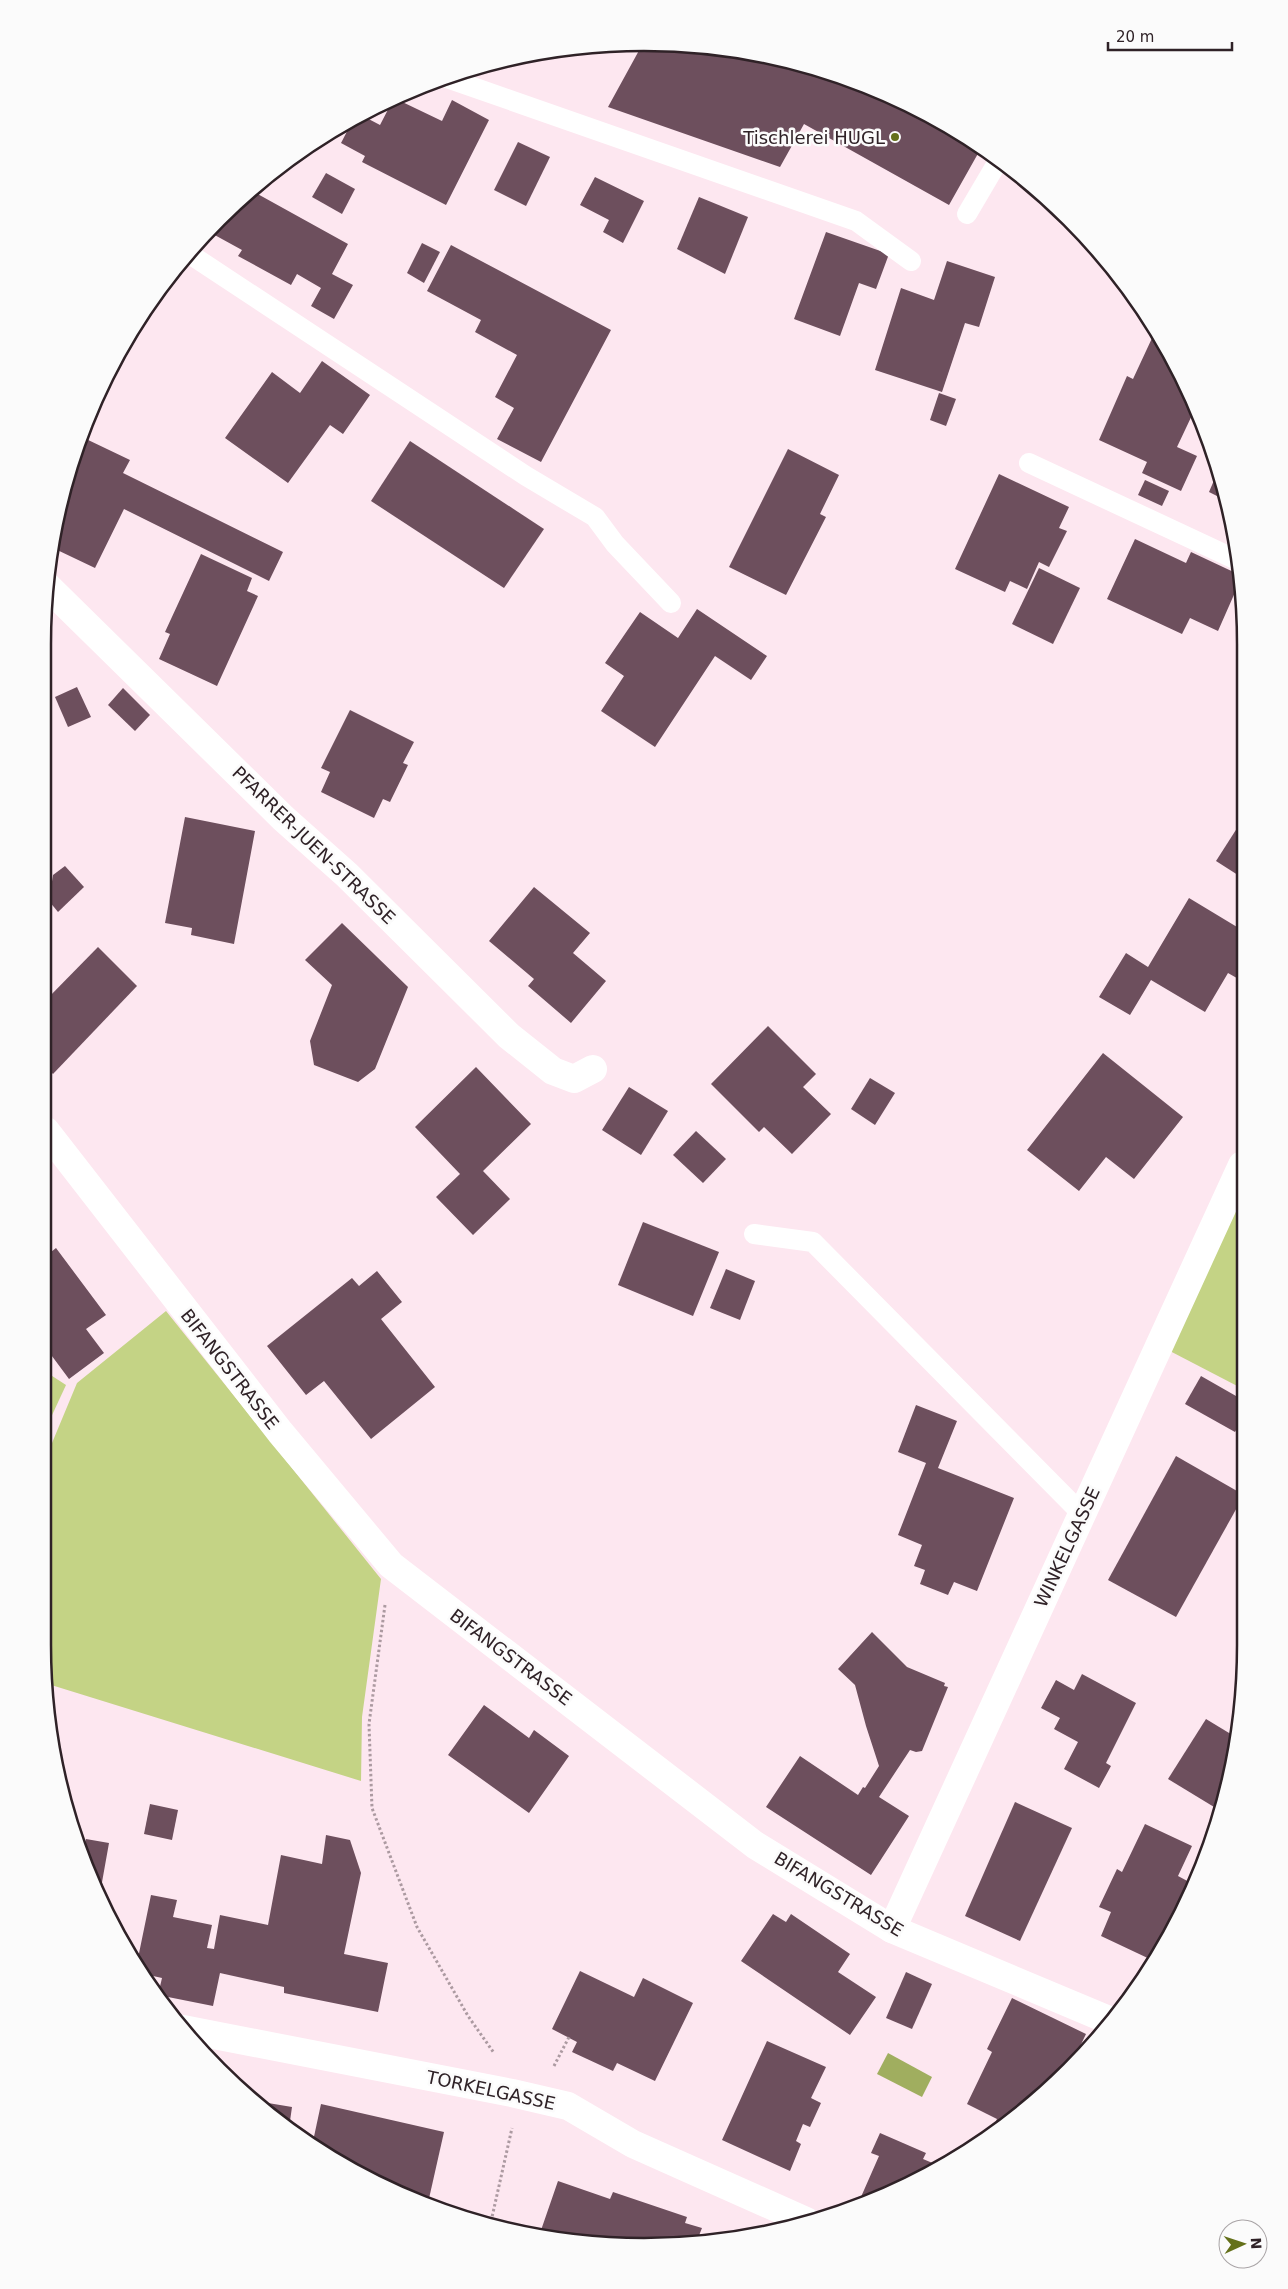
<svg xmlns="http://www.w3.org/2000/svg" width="1288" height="2289" font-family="'DejaVu Sans',sans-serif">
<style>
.green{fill:#c4d385}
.water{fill:#a0ae5f}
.building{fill:#6d4f5d}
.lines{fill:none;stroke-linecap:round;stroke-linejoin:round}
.path{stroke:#ac9aa1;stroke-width:3;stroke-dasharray:2.5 2.5;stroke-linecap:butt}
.service{stroke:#fff;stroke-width:20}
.minor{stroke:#fff;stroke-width:28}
.poi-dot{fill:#64701a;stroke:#fbfbfb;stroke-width:2}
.labels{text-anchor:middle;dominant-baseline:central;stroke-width:5;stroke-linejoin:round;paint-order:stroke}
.poi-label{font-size:18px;fill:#2f2227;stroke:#fbfbfb;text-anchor:end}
.street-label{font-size:18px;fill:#2f2227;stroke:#fbfbfb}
.rim{fill:none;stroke:#2f2227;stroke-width:2.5}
</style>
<rect width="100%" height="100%" fill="#fde7f0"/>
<!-- green -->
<g class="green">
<polygon points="1243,1191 1243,1389 1166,1349"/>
<polygon points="166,1311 381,1579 362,1717 361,1781 48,1684 47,1455 77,1383"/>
<polygon points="46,1372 66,1385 47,1426"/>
</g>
<!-- water -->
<polygon class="water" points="888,2053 932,2077 922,2097 877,2074"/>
<!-- building -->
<g class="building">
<polygon points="642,45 723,48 838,75 945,123 980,150 949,205 804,124 780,167 608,107"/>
<polygon points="394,98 442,121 452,100 489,120 446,205 362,162 365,156 341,143 353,120 361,115 380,125"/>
<polygon points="518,142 550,157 526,206 494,190"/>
<polygon points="326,173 355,189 342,214 312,197"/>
<polygon points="595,177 644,201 623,243 603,232 609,220 580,205"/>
<polygon points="252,191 348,244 332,274 353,285 334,319 311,306 321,288 297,274 291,285 238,256 242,250 211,233 216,225"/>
<polygon points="699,197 748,217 725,274 677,249"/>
<polygon points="826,232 889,254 876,289 859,283 840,336 794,319"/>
<polygon points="422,243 440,252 424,283 407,273"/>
<polygon points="451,245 611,330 541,462 497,439 514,408 495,397 517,355 475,332 481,320 427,291"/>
<polygon points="947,261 995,277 979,327 965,323 942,392 875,370 901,288 934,300"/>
<polygon points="1153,336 1158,339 1190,404 1189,407 1194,411 1177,447 1197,456 1181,491 1142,473 1147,462 1099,440 1127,376 1133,379"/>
<polygon points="322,361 370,395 343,434 330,425 288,483 225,438 272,372 300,393"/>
<polygon points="939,393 956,399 946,426 930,420"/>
<polygon points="84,438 130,460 123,473 283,552 269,581 124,509 95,568 53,548 63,488"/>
<polygon points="410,441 544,529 504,588 371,501"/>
<polygon points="788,449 839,475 820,514 826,517 786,595 729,567"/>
<polygon points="1218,471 1222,489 1225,500 1209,492"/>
<polygon points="999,474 1069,507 1059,528 1067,531 1049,567 1039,562 1027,589 1010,581 1005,592 955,569"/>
<polygon points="1145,480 1169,491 1162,506 1138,495"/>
<polygon points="1135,539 1186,563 1191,552 1240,575 1240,581 1218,631 1190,618 1182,634 1107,599"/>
<polygon points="201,554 252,578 247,591 258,596 217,686 159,659 170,634 165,632"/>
<polygon points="1039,568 1080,588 1053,644 1012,624"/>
<polygon points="697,609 767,656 751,680 715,656 655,747 601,711 624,676 605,663 640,612 678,638"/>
<polygon points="77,687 91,717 68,727 55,697"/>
<polygon points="123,688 150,715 135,731 108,705"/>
<polygon points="350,710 414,742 403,763 408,765 390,802 383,799 374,818 321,792 330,772 321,768"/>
<polygon points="185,817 255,831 234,944 191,935 192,928 165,923"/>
<polygon points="1241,822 1241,877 1216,861"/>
<polygon points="65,866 84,887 58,912 49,901 53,875"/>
<polygon points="534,887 590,933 573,953 606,981 571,1023 528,986 534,979 489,941"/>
<polygon points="1189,898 1242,930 1242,981 1228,973 1205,1012 1151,980 1130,1015 1099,997 1126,953 1148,967"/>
<polygon points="342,923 408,987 375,1069 358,1082 314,1065 310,1041 332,985 305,960"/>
<polygon points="98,947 137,986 53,1074 45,1066 45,1001"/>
<polygon points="768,1026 816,1074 803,1087 831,1114 792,1154 764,1127 759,1132 711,1084"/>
<polygon points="1103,1053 1183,1117 1134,1179 1106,1157 1079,1191 1027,1150"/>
<polygon points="476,1067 531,1124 483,1171 510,1199 473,1235 436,1197 460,1174 415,1127"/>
<polygon points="870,1078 895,1093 875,1125 851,1109"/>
<polygon points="629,1087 668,1111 641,1155 602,1130"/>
<polygon points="696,1131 726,1159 703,1183 673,1155"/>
<polygon points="643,1222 719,1252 693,1316 618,1285"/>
<polygon points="56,1248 106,1315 86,1329 104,1353 69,1379 46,1348 46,1256"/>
<polygon points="726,1269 755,1281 740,1320 710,1308"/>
<polygon points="377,1271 402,1302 381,1319 435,1387 371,1439 324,1381 306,1395 267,1346 352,1278 359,1286"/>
<polygon points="1201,1376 1243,1400 1243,1417 1235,1432 1185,1404"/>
<polygon points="916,1405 957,1421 938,1468 1014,1498 977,1591 954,1582 948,1595 920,1584 925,1570 914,1566 922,1545 898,1535 926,1463 898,1452"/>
<polygon points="1176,1456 1244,1495 1176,1617 1108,1580"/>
<polygon points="872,1632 907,1667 945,1683 944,1686 948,1687 922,1751 916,1752 910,1750 879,1797 909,1816 871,1875 766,1807 800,1756 858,1795 863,1787 865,1788 879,1766 866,1726 855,1685 838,1669"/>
<polygon points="1082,1674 1136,1703 1106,1763 1111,1766 1099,1788 1064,1769 1078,1742 1054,1729 1060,1718 1041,1708 1056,1680 1074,1690"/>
<polygon points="484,1705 529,1738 534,1730 569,1756 529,1813 448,1755"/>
<polygon points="1206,1719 1234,1736 1219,1810 1168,1779"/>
<polygon points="1015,1802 1072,1828 1020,1941 965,1916"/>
<polygon points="150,1804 178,1810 172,1840 144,1834"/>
<polygon points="1145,1824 1192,1846 1178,1876 1193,1884 1165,1946 1161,1944 1154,1961 1101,1936 1111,1912 1099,1907 1117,1869 1122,1872"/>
<polygon points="326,1835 350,1840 361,1873 344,1954 388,1963 378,2012 284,1993 284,1987 220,1973 213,2006 158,1995 162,1978 144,1974 137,1963 151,1895 177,1900 173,1917 212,1925 207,1948 214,1949 220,1915 268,1925 281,1855 322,1864"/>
<polygon points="86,1839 109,1843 99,1899 78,1846 84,1847"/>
<polygon points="773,1914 786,1922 791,1914 850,1954 838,1972 876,1997 850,2035 741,1961"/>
<polygon points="580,1971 634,1997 643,1978 693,2003 655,2081 617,2063 613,2071 572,2052 577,2042 552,2029"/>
<polygon points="906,1972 932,1984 912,2029 886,2018"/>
<polygon points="1012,1998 1086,2034 1069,2069 1040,2097 993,2132 991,2131 997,2119 967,2104 992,2052 987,2049"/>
<polygon points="767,2041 826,2067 811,2098 821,2103 810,2127 803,2124 796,2141 801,2144 790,2171 722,2140"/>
<polygon points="256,2101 292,2107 289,2128 259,2103"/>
<polygon points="321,2104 444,2132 428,2203 378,2185 312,2146"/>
<polygon points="880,2133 926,2153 923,2159 942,2167 874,2201 857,2206 879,2156 871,2153"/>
<polygon points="558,2181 610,2199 613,2192 687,2217 685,2223 702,2228 696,2243 683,2245 566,2241 539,2236"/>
</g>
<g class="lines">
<!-- path -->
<g class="path">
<polyline points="385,1605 369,1724 372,1808 417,1927 468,2016 494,2053"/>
<polyline points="554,2066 569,2037"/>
<polyline points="490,2226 512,2128"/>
</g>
<!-- service -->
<g class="service">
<polyline points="447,78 856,221 911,261"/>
<polyline points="967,214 997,163"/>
<polyline points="188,253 526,476 595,517 615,544 671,603"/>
<polyline points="1029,463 1239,561"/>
<polyline points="754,1234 813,1242 1082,1514"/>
</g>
<!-- minor -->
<g class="minor">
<polyline points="47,586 283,818 347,875 509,1036 553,1071 574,1079 593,1069"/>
<polyline points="46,1131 280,1432 391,1565 755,1845 892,1929 1111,2021"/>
<polyline points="892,1929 1242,1165"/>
<polyline points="183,2029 512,2093 568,2106 633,2144 806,2221"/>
</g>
</g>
<!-- markers -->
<circle class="poi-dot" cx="895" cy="137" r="5"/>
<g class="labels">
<!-- poi labels -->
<g class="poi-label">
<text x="885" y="137">Tischlerei HUGL</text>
</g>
<!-- street labels -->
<g class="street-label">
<text transform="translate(314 845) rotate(44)">PFARRER-JUEN-STRASSE</text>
<text transform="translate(230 1369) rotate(52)">BIFANGSTRASSE</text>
<text transform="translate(1067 1547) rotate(-65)">WINKELGASSE</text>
<text transform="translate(511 1657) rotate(37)">BIFANGSTRASSE</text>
<text transform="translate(839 1894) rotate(31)">BIFANGSTRASSE</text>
<text transform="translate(491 2090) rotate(12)">TORKELGASSE</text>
</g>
</g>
<!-- crop -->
<path d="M0 0H1288V2289H0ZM644 51H644A593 593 0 0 1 1237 644V1645A593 593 0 0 1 644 2238H644A593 593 0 0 1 51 1645V644A593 593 0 0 1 644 51Z" fill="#fbfbfb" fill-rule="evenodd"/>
<path class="rim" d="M644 51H644A593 593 0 0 1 1237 644V1645A593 593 0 0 1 644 2238H644A593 593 0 0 1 51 1645V644A593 593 0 0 1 644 51Z"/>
<!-- north arrow -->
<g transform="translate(1243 2244) rotate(87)"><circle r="24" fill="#fbfbfb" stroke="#a9a4a6"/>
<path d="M0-4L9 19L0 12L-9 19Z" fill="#64701a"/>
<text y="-8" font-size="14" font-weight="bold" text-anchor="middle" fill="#2f2227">N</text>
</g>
<!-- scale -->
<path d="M1108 42v8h124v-8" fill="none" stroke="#2f2227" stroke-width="2.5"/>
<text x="1116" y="42" font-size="15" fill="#2f2227" stroke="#fbfbfb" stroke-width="4" paint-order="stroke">20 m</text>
</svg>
